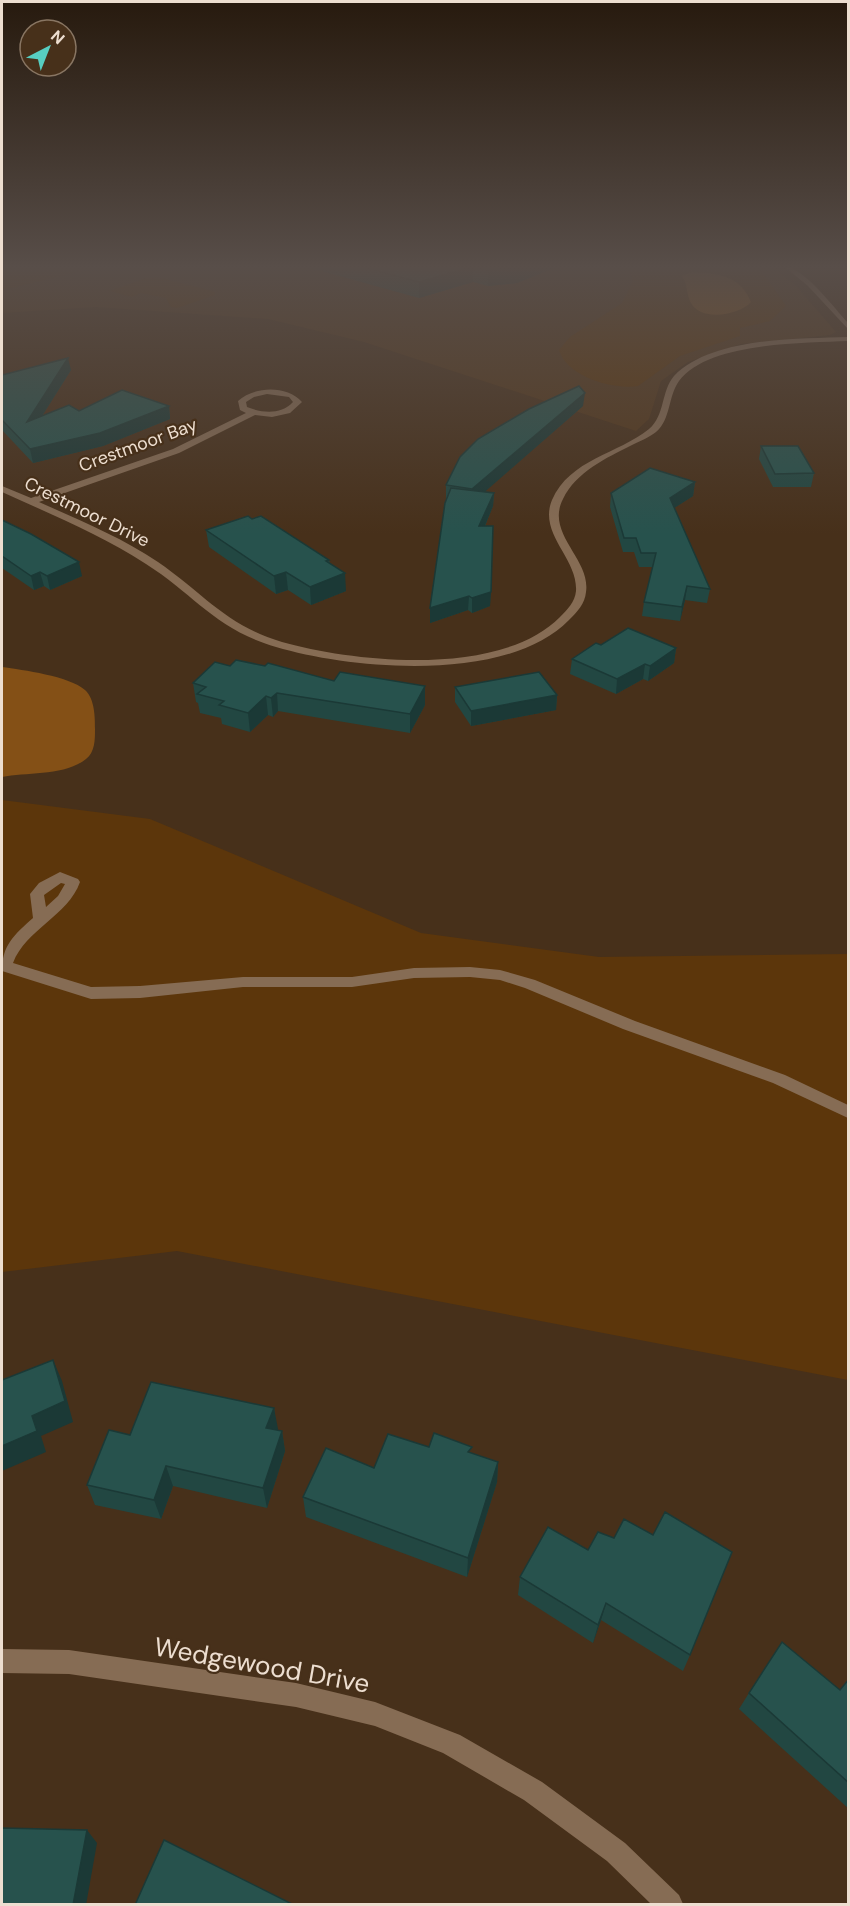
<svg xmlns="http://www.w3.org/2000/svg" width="850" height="1906" font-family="'DM Sans',sans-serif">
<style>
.built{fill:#53371a}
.green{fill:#5c360b}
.water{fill:#845016}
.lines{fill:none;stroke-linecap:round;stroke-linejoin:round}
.minor{fill:#866c54;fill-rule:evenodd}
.wall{fill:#224742}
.shaded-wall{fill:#1b3936}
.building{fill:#27524d;stroke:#1b3936;stroke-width:1.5}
.labels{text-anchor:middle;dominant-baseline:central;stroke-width:4.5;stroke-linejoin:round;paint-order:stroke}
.far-street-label{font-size:18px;fill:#edded0;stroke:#47301a}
.near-street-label{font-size:26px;fill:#edded0;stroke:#47301a}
</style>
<rect width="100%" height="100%" fill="#47301a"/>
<!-- built -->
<polygon class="built" points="2,267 773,267 797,287 836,332 830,335 741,344 688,362 661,381 649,419 636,431 364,342 268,319 96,307 2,313"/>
<!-- green -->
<g class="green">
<polygon points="2,267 70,267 83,271 2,290"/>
<path d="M628,267H754L766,277L786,306L770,321L740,328V336L680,356L638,386C613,390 567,377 559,350L570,337L622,303L633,281Z"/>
<polygon points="158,277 215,292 215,295 177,308 171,307 166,298 141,293 132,297 110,291 146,278"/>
<polygon points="2,800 150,819 421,933 599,957 848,954 848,1380 177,1251 2,1272"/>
</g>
<!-- water -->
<g class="water">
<path d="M692,272C718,273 741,276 751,302C740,315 701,322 691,303C686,294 688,285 682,276Z"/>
<path d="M2,667C23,670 69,676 85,690C95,699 95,718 95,729C95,740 95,752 86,759C65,776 27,772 2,777Z"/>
</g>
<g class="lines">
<!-- minor -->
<g class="minor">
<path d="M785,267C804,267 835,309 848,323V329L808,286Z"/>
<path d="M848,337V341C803,343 708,342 679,381C668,396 671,419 656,432C650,437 640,441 632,445C606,458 576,472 563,499C545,534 591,559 586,592C585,604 577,612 569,620C508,683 354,670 276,647C215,629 195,595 146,564C100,534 50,514 2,492V486L31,498L173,449L246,413L240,410L238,401C254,386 287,385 302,402L290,413L272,417L255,415L179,453L39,502C79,520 121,537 158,562C203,593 227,626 282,642C357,663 501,677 560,617C567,610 575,602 576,591C578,558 538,534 552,500C570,459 618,454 649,429C665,416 661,391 674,376C712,337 797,339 848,337ZM267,394L289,397L293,402C281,415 262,413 247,407L246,402L254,397Z"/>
<path d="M60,872L78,879L80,882C68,916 26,929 13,963L91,987L140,986L243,977H352L414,968L470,967L500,970L535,980L635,1021L785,1075L848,1105V1118L773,1083L623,1029L525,988L500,980L470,977L414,978L352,987H243L140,998L91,999L2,971C2,945 14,935 33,918L30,894L39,883ZM61,883L65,884L58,896L46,907L44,895Z"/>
<polygon points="2,1649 69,1650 296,1683 375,1702 460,1735 542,1782 625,1843 679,1895 683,1904 651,1904 607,1861 524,1800 443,1753 375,1726 296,1707 69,1674 2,1673"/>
</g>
</g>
<!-- wall -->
<g class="wall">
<polygon points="307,267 556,267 517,283 488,286 473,282 419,298"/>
<polygon points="71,370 42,416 79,411 169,406 170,419 103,446 33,463 2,430 2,375"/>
<polygon points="583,406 484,492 494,493 493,506 485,526 493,526 490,606 472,613 468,610 430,623 447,499 446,499 446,485"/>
<polygon points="761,446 814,473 811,487 773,487 759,459"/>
<polygon points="695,482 693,496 674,508 710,589 707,603 685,600 680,621 642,616 644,602 653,567 639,567 634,552 623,552 610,507 611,493"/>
<polygon points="2,520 82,576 50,590 44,586 34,590 2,568"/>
<polygon points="206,530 329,560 330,563 346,591 311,605 288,590 276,594 209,547"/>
<polygon points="601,645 676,648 674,663 648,681 643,679 616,694 570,674 572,659"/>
<polygon points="230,666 425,705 410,733 278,711 273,717 268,715 250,732 222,724 221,718 200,713 198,703 196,702 193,683"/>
<polygon points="455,687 557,695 556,710 471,726 455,702"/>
<polygon points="274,1408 277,1430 282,1431 285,1451 267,1508 173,1486 161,1519 95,1505 87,1485 130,1435"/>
<polygon points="429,1447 472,1453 498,1462 497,1482 467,1577 306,1517 303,1497 374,1468"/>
<polygon points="548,1527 690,1655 683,1671 601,1620 593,1643 518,1595 520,1577"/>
<polygon points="849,1679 849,1809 739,1709 749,1693 840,1690"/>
</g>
<!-- shaded-wall -->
<g class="shaded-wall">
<polygon points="471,267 473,267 473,282 419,298 419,282"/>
<polygon points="519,267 556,267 517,283 488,286 488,270"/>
<polygon points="68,358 71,370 30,435 27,422"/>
<polygon points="585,393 583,406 472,503 472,489"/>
<polygon points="169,406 170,419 103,446 33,463 30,449"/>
<polygon points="695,482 693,496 668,512 670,498"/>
<polygon points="494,493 493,506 479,540 479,526"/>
<polygon points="79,562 82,576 50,590 47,576"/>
<polygon points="40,572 44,586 34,590 31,576"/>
<polygon points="286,572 288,590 276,594 274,576"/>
<polygon points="345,573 346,591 311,605 310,587"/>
<polygon points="687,586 685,600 680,621 682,607"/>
<polygon points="491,592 490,606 472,613 472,598"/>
<polygon points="469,596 468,610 430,623 430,608"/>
<polygon points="676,648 674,663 648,681 650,666"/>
<polygon points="645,664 643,679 616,694 617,679"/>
<polygon points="425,686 425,705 410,733 410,714"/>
<polygon points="277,693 278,711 273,717 271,698"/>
<polygon points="557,695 556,710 471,726 471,711"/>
<polygon points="266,696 268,715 250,732 248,713"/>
<polygon points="53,1360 62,1381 73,1422 41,1436 46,1452 2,1471 2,1446"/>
<polygon points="274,1408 278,1429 270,1448 266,1428"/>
<polygon points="282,1431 285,1451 267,1508 263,1488"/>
<polygon points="498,1462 497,1482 467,1577 468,1558"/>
<polygon points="166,1466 173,1486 161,1519 154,1500"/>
<polygon points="606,1603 601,1620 593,1643 598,1625"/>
<polygon points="87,1830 97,1843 86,1905 73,1905"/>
</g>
<!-- building -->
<g class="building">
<polygon points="363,267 471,267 419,282"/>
<polygon points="475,267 519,267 488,270"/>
<polygon points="68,358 27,422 69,405 79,411 122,390 169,406 100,433 30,449 2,420 2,375"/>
<polygon points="579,386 585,393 472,489 446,485 460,457 478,439 529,409"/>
<polygon points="761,446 798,446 814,473 775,474"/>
<polygon points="650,468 695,482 670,498 710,589 687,586 682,607 644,602 656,553 641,553 636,538 624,538 611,493"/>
<polygon points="451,488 494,493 479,526 493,526 491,592 472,598 469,596 430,608 445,503"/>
<polygon points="248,516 252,519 261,516 329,560 326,561 345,573 310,587 286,572 274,576 206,530"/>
<polygon points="2,520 31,534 79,562 47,576 40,572 31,576 2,556"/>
<polygon points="628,628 676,648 650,666 645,664 617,679 572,659 596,643 601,645"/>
<polygon points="236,660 265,666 268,663 334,681 340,672 425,686 410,714 277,693 271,698 266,696 248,713 219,705 224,701 197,694 206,687 193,683 215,662 230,666"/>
<polygon points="539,672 557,695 471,711 455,687"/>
<polygon points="53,1360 65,1401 32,1416 37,1431 2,1446 2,1380"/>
<polygon points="151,1382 274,1408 266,1428 282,1431 263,1488 166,1466 154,1500 87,1485 109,1430 130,1435"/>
<polygon points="434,1433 472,1447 468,1452 498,1462 468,1558 303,1497 326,1448 374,1468 388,1434 429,1447"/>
<polygon points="665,1512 732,1552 690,1655 606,1603 598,1625 520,1577 548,1527 588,1550 598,1532 614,1538 624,1519 653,1535"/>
<polygon points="782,1642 840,1690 849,1679 849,1783 749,1693"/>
<polygon points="2,1828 87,1830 73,1905 2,1905"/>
<polygon points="164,1840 294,1905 135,1905"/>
</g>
<!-- sky -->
<linearGradient id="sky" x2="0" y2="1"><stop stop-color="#271a0e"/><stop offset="0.5" stop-color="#584e49"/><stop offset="1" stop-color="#584e49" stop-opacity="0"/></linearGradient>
<rect width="850" height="534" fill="url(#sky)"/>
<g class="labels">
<!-- far-street labels -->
<g class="far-street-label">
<text transform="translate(138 445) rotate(-20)">Crestmoor Bay</text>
<text transform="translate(87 512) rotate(26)">Crestmoor Drive</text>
</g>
<!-- near-street labels -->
<g class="near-street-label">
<text transform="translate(262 1665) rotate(10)">Wedgewood Drive</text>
</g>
</g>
<!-- border -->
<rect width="850" height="1906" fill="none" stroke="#edded0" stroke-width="6"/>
<!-- north arrow -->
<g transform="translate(48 48) rotate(42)"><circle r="28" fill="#47301a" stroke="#897663" stroke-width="1.5"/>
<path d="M0-4.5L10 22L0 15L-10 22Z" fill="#57cec1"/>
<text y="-9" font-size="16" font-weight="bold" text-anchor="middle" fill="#edded0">N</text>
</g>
</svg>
